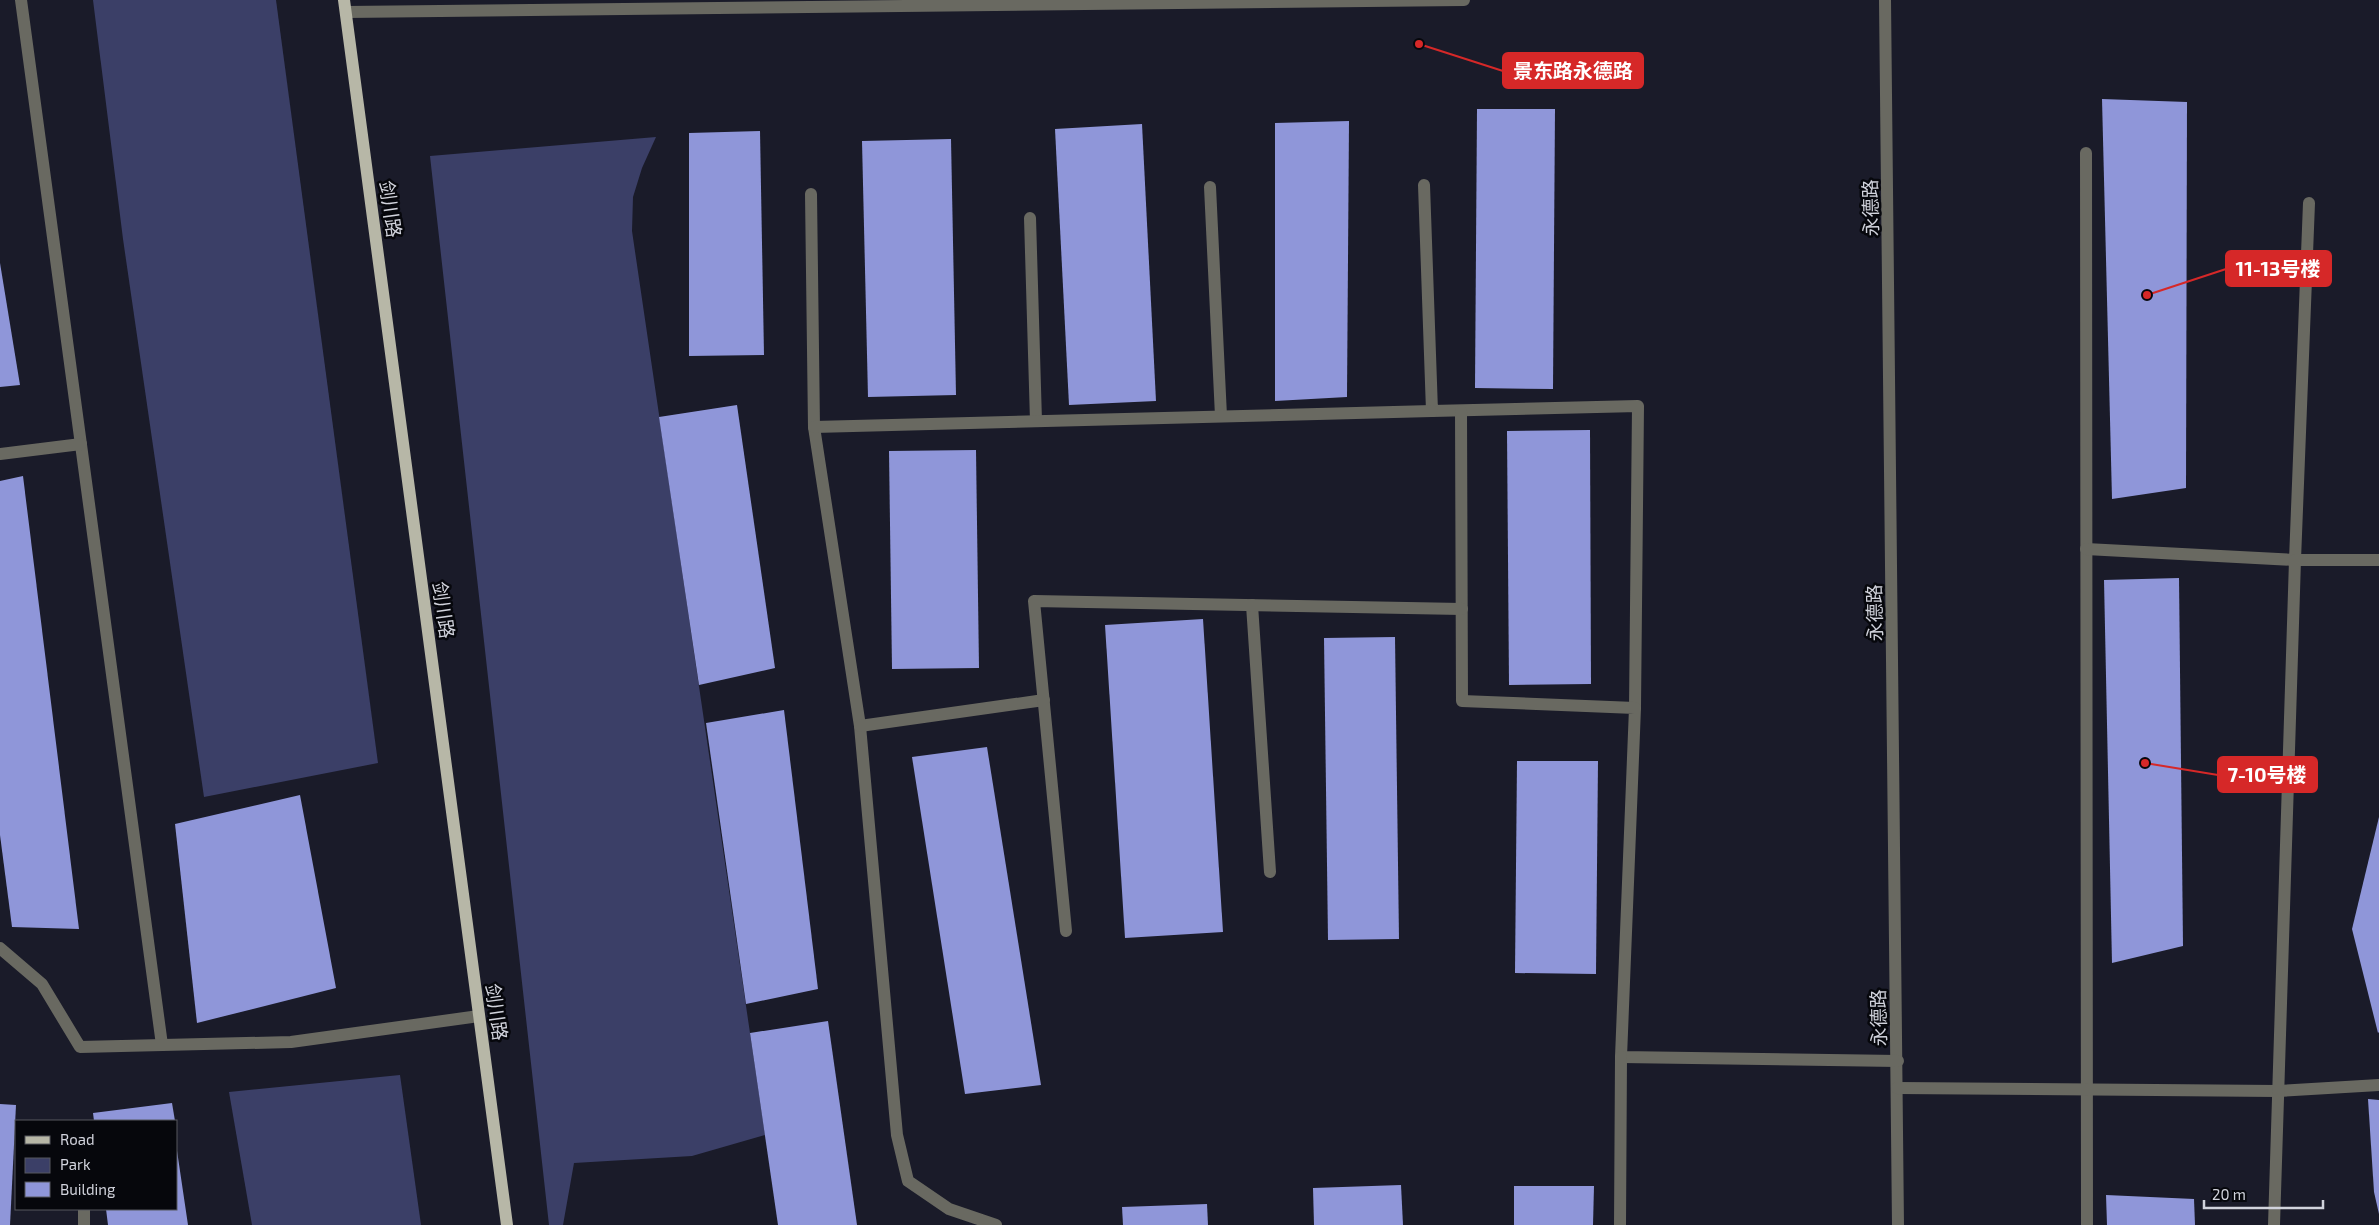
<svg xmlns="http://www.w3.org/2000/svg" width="2379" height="1225" font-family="'Exo 2','Noto Sans SC',sans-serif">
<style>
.green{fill:#3b3f67}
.building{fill:#8f96d9}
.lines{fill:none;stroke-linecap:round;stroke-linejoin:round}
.minor{stroke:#696961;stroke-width:12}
.major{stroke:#b7b7a7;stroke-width:12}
.labels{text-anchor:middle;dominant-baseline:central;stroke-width:5;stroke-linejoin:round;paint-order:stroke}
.street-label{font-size:19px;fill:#d1d3dc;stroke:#06070c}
.leader{fill:none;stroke:#d62828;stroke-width:2}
.callout-dot{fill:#d62828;stroke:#06070c;stroke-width:2}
.callout{fill:#d62828;stroke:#d62828;stroke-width:2}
.callout-label{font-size:20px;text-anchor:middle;font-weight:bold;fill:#fff}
</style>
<rect width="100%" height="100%" fill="#1a1b29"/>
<!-- green -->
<g class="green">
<polygon points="93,0 276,0 378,763 204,797 123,239"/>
<polygon points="656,137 642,168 633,197 632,231 765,1135 692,1156 574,1163 563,1225 549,1225 430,156"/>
<polygon points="400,1075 421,1225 252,1225 229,1092"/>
</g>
<!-- building -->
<g class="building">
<polygon points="2102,99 2187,102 2186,488 2112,499"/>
<polygon points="1477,109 1555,109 1553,389 1475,388"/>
<polygon points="1349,121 1347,397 1275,401 1275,123"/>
<polygon points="1142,124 1156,401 1069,405 1055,129"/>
<polygon points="760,131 764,355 689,356 689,133"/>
<polygon points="951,139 956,395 868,397 862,141"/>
<polygon points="0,263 20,385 0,387"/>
<polygon points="737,405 775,668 699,685 659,417"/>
<polygon points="1590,430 1591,684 1509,685 1507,431"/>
<polygon points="976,450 979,668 892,669 889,451"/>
<polygon points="23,476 79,929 12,927 0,835 0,481"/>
<polygon points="2179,578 2183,946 2112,963 2104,580"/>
<polygon points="1203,619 1223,932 1125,938 1105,625"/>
<polygon points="1395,637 1399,939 1328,940 1324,638"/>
<polygon points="784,710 818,989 746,1004 706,723"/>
<polygon points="987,747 1041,1085 965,1094 912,757"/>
<polygon points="1517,761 1598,761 1596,974 1515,973"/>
<polygon points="300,795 336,988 197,1023 175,824"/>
<polygon points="2379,817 2379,1032 2378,1033 2352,929"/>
<polygon points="828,1021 857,1225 778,1225 750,1033"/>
<polygon points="2368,1099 2379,1100 2379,1214 2374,1192"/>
<polygon points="172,1103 175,1121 94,1121 93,1113"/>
<polygon points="0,1104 16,1105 10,1225 0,1225"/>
<polygon points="176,1144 188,1225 108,1225 106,1209 176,1209"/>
<polygon points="1401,1185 1403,1225 1314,1225 1313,1188"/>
<polygon points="1514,1186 1594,1186 1593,1225 1514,1225"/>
<polygon points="2106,1195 2194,1199 2195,1225 2107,1225"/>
<polygon points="1207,1204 1208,1225 1123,1225 1122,1207"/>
</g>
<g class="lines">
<!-- minor -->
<g class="minor">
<polyline points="21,0 162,1045"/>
<polyline points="1885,0 1898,1225"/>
<polyline points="346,12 1464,0"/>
<polyline points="2086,153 2087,1225"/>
<polyline points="1424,185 1432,411 1638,406 1635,708"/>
<polyline points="1210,187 1221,416"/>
<polyline points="811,194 814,427 860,726 897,1135 908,1181 949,1209 996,1225"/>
<polyline points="1030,218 1036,421"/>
<polyline points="1461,411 1462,701 1635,708 1621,1057 1898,1061"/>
<polyline points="814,427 1432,411"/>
<polyline points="0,454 81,444"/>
<polyline points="2086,549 2295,560 2309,203"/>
<polyline points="1252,605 1270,872"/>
<polyline points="860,726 1044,700"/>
<polyline points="1066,931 1034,601 1462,609"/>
<polyline points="0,948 42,984 80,1047 291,1042 479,1016"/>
<polyline points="1897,1088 2278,1091 2379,1085"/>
<polyline points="84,1225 84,1209"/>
<polyline points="1620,1225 1621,1057"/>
<polyline points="2274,1225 2295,560 2379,560"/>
</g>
<!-- major -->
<polyline class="major" points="344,0 507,1225"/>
</g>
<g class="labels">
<!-- street labels -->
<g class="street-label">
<text transform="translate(1870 208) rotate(-91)">永德路</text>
<text transform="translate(391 209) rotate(82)">剑川路</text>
<text transform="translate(444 610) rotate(82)">剑川路</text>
<text transform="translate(1874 613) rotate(-91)">永德路</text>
<text transform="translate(497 1012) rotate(82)">剑川路</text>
<text transform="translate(1878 1018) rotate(-91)">永德路</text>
</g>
</g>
<!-- callouts -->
<path class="leader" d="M1419 44L1503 71M2147 295L2226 269M2145 763L2218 775"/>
<g class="callout-dot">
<circle cx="1419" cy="44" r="5"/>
<circle cx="2147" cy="295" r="5"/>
<circle cx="2145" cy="763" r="5"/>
</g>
<g class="callout">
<rect x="1503" y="53" width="140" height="35" rx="5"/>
<rect x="2226" y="251" width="105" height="35" rx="5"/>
<rect x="2218" y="757" width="99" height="35" rx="5"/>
</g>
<g class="callout-label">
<text x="1573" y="78">景东路永德路</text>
<text x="2278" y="276">11-13号楼</text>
<text x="2267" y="782">7-10号楼</text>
</g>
<!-- legend -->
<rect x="15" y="1120" width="162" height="90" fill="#06070c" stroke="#57595f"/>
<rect x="25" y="1136" width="25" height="8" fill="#b7b7a7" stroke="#57595f"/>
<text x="60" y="1145" font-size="15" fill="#d1d3dc">Road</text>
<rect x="25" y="1158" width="25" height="15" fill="#3b3f67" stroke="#57595f"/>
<text x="60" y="1170" font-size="15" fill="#d1d3dc">Park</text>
<rect x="25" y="1182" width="25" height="15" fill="#8f96d9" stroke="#57595f"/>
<text x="60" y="1195" font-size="15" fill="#d1d3dc">Building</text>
<!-- scale -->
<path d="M2204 1200v8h119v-8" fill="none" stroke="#d1d3dc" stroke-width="2.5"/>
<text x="2212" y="1200" font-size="15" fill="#d1d3dc" stroke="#06070c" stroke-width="4" paint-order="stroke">20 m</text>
</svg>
